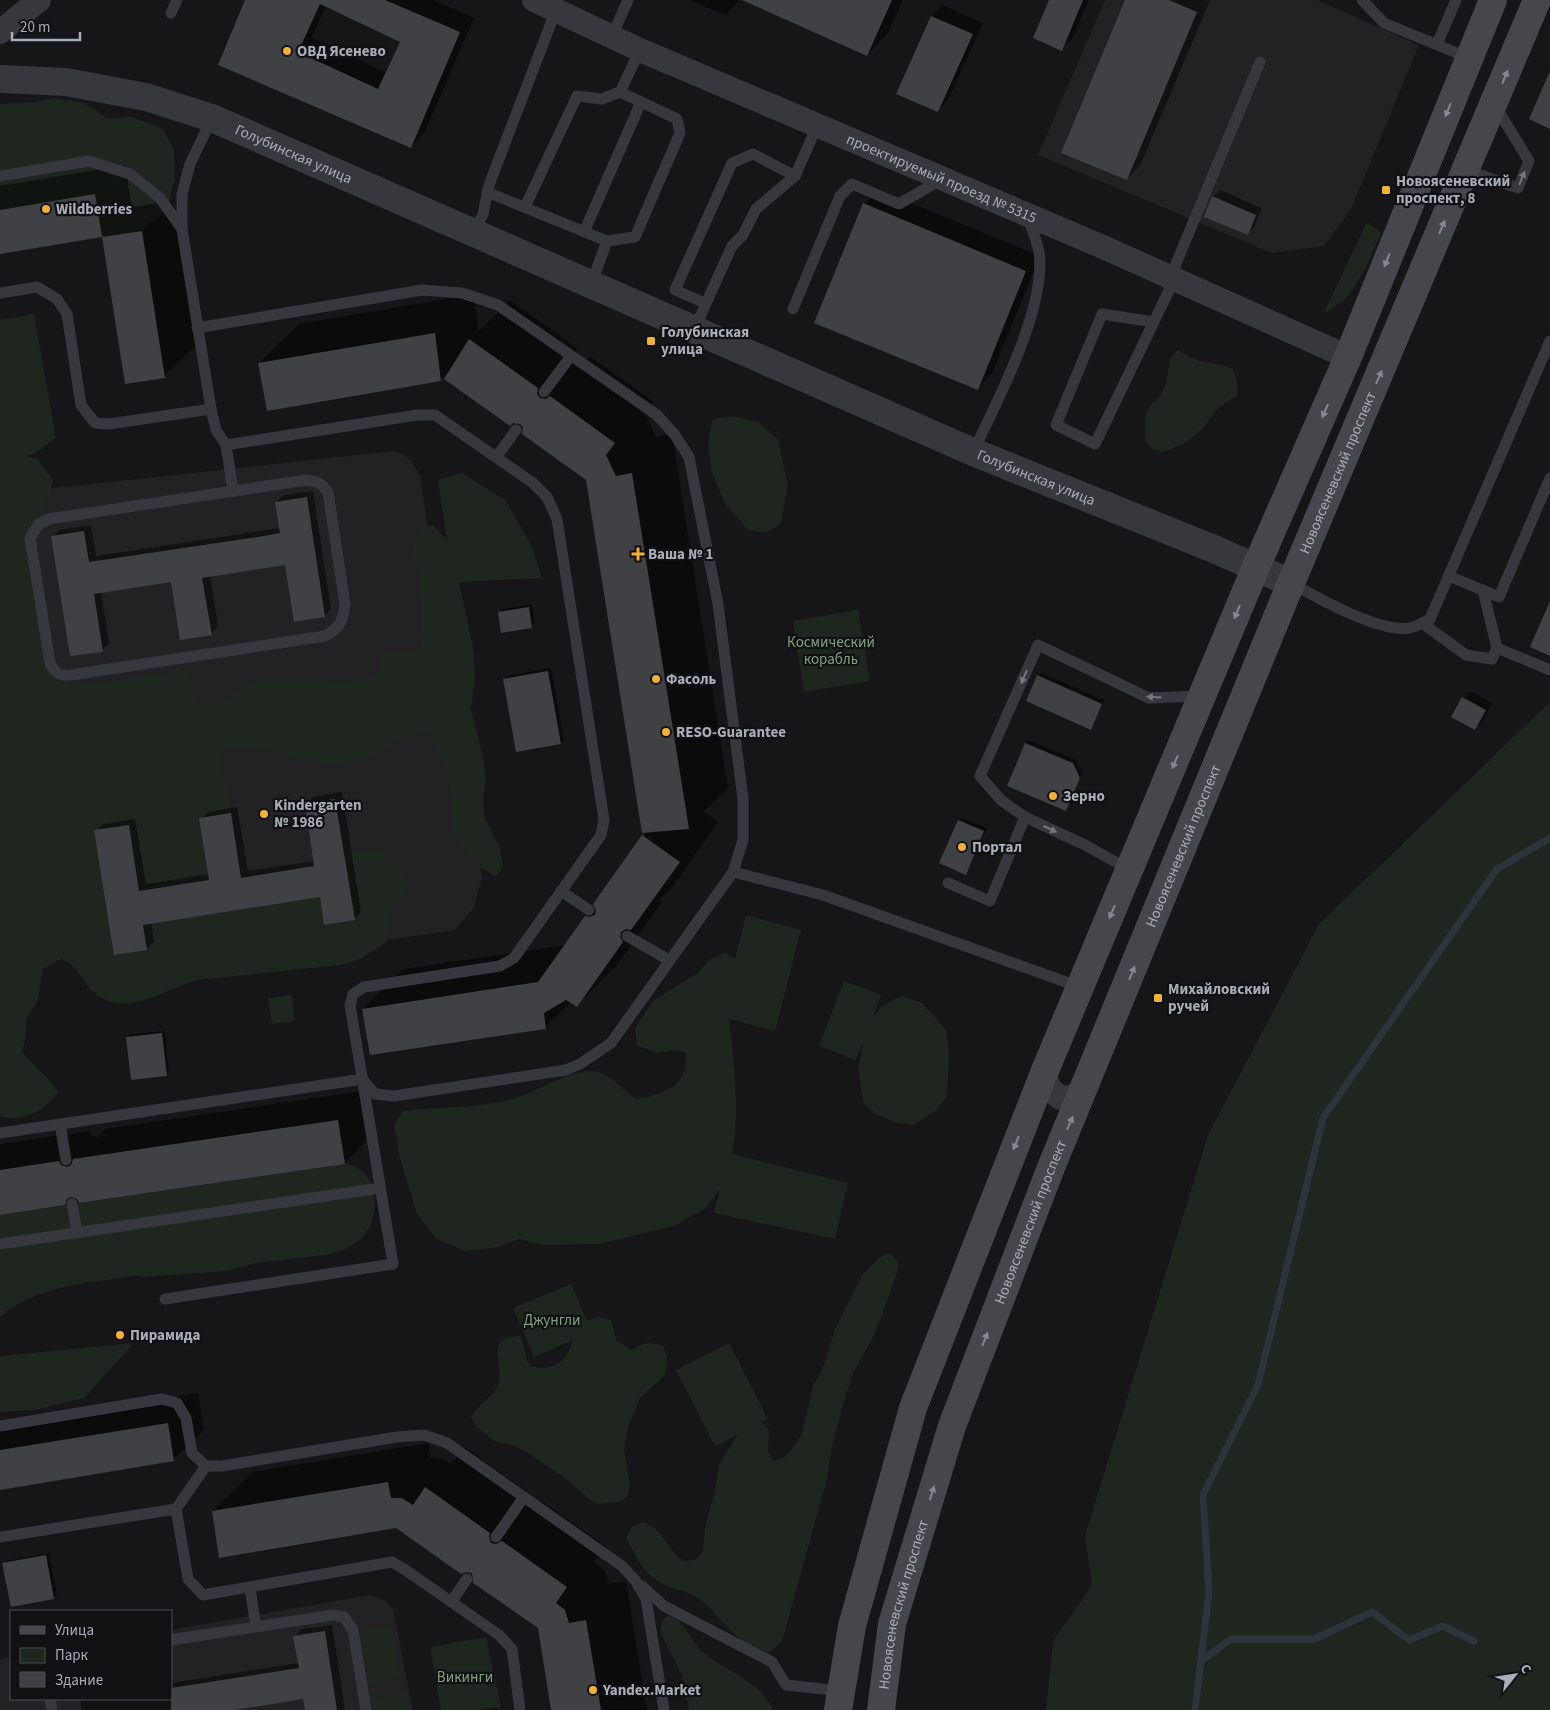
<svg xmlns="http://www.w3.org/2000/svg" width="1550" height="1710" font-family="'Source Sans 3',sans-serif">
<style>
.built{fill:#222225}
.green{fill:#1e261f}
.shadow{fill:#0007;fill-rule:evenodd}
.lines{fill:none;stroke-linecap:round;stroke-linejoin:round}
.stream{stroke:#2c353c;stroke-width:7}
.building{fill:#404145;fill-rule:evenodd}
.service{stroke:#37383d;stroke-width:11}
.minor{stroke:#37383d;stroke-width:24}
.tertiary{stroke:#37383d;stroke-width:28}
.secondary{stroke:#45474d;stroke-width:28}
.oneway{fill:#858993}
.oneway2{fill:#757881}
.poi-dot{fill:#f2b134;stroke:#111113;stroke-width:2}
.labels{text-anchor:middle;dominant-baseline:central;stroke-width:4.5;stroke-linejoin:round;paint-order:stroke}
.poi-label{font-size:15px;font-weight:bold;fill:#a8adb8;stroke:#111113;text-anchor:start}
.street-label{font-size:15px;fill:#a8adb8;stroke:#111113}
.park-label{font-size:15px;fill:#7fa381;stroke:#111113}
</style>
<rect width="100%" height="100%" fill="#161618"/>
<!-- built -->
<g class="built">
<polygon points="1105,0 1317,0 1419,45 1351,209 1324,246 1272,253 1038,155"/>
<polygon points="393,451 403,454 412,462 420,476 451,684 46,744 18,492"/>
<polygon points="452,691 482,878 474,907 455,930 100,982 47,750"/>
<polygon points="370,1595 386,1601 393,1609 413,1710 0,1710 0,1659 11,1657 11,1699 171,1699 171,1630"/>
</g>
<!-- green -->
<g class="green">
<polygon points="53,98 85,103 108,119 132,117 163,129 174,149 175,180 168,202 161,214 142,231 102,237 0,210 0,104 37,102"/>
<path d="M1367,222L1381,233C1367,263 1357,299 1324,313Z"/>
<path d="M34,314L56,438L34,454L26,456L37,459L53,480L50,494L36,522L34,538L57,665L71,686L190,669L195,703L210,705L219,703L238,690L260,680L294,678L342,682L376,677L381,654L404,650L415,653L422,644C422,625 422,605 420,586C417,562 405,550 422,527L433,525L447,540L438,480L462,473L506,501L532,547L542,578L459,582L473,647L475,678L471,709L484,761L486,781L483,797L485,818L500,848L503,868L496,876L475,865L454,837L448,775L439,752L427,733L406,737L370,759L333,764L301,760L281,752L227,749L220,761L229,792L231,813L209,880L139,891L129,825L94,831L114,955L147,950L143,925L320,897L324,925L354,920L344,853C368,849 390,848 403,870C407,877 410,885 406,893C403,900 394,904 391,910C387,919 389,932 387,941L361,959L341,965L196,980C164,990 123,1020 92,991C80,978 77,965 61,959L43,969L37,1002L26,1019L25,1041L22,1051C32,1067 49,1075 58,1092C45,1111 23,1123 0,1116V320Z"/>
<path d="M1178,350C1185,353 1193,359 1200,361C1224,367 1238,359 1238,395L1218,408L1203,428L1184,444L1163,452L1152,449L1145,440V415L1151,405L1160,396L1166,384L1170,359Z"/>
<polygon points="732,416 758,422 778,439 788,485 781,523 766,533 748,530 725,504 711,470 708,442 713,419"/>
<polygon points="858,610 870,681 804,692 793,621"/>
<polygon points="1550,702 1550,1710 1046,1710 1053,1641 1092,1585 1085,1536 1208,1135 1319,924"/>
<path d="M746,915L801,930L775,1031L729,1019C734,1058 740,1116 732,1154L848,1183L835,1239L714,1213L720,1189L706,1208L674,1226L599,1244L543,1245L519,1239L498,1247L465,1251L436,1239L417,1213L400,1159L394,1125L403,1111C439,1106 478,1109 513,1099C536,1092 568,1071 592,1071C608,1071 622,1089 636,1099C662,1095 690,1085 686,1053L677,1050L656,1053L637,1045L635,1028L653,1001L699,972L710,959L725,953L735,959Z"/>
<polygon points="844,981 881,995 873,1017 881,1007 901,996 922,1003 946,1030 949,1054 947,1097 934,1112 913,1125 896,1123 876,1114 864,1104 858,1070 863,1042 856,1060 819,1046"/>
<polygon points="292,995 295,1021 272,1024 268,998"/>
<path d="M345,1164C380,1166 382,1219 361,1239C353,1246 342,1250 332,1254L257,1263L226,1271L143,1277C132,1274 124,1278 113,1279C73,1284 31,1290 0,1317V1215Z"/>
<path d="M891,1253L898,1263L897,1273L882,1315L874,1335L853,1373L843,1405L832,1447L827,1479L783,1638C777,1648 771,1654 759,1652C746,1650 715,1612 702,1601C687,1588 665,1590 651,1576C640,1566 633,1551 626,1538L632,1527L644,1522C664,1531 667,1549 683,1561L695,1560L703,1551L705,1528L715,1491L719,1465L737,1435L715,1446L676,1370L729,1343L768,1419L761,1422L769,1430L768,1451L774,1461L786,1456L801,1436L813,1387L824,1365L835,1329L863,1274L880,1257Z"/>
<path d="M571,1284L587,1321L598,1317L611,1320L617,1341L631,1350C643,1343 650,1341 663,1346L667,1355V1366L664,1376L640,1398L628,1427L624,1450L630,1484L628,1495L621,1502L598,1504L589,1499L563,1477L525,1451L515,1446L494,1441L477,1427L471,1417C478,1404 491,1398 497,1387C507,1365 481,1338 520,1336C525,1346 524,1356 530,1366C553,1372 566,1362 573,1340L534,1357L513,1308Z"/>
<polygon points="134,1343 84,1398 35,1410 0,1412 0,1356"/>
<path d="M668,1616C684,1619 690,1641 702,1651C724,1671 761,1681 773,1710H689L682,1675L660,1632L662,1620Z"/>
<polygon points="391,1625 401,1678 369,1684 359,1631"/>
<polygon points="486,1637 501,1707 474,1710 441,1710 430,1647"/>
<polygon points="407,1692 411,1710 373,1710 371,1699"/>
</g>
<!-- shadow -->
<g class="shadow">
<path d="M247,0H433L474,18L425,132L411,147L219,64ZM326,6L402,41L387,73L312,37Z"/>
<polygon points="689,0 740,0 726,15"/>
<polygon points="769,0 903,0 888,33 867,55"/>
<polygon points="1050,0 1089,0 1072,39 1061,50"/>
<polygon points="1126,0 1210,0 1141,164 1127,179"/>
<polygon points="943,5 983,23 948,100 938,111 898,93 932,16"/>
<polygon points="125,165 132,207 172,201 195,346 164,376 126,382 103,235 0,253 0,186"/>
<polygon points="879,190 1040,256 992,374 977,389 864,204"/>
<polygon points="1220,190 1262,208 1254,227 1247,234 1213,197"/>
<polygon points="474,294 479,331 510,300 577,348 576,354 580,359 587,360 591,357 654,402 645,414 656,437 672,434 728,788 704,811 718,822 671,889 660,899 662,902 616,966 576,1006 571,1002 545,1027 363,1009 403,969 566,945 596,907 595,904 647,832 587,479 524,427 449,372 440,380 259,363 299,324"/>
<polygon points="313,491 331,609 324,616 286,564 210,575 218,626 211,634 172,581 101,592 109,643 102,650 52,537 59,530 91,525 96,556 280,528 276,502 284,495"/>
<polygon points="532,605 535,624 531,627 500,612 503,609"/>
<polygon points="551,668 564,740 561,743 504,679 507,676"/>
<polygon points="1041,673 1104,700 1091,728 1038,676"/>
<polygon points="1470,691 1492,703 1482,722 1475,729 1463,698"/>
<polygon points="1029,740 1076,760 1082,774 1066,809 1026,744"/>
<polygon points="342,792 361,912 354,919 321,896 151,922 154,942 147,949 96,831 103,824 135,819 146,884 210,874 201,819 208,812 237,807 248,871 315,861 306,804 313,797"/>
<polygon points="962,818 987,828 966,873 959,821"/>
<polygon points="165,1031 169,1072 166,1075 127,1037 131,1034"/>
<polygon points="369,1090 375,1132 345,1163 78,1198 72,1196 64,1204 0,1214 0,1144 89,1131 91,1135 97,1137 105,1129"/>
<polygon points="198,1393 204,1430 173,1460 0,1489 0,1425"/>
<polygon points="428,1443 431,1458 443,1459 450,1464 466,1448 529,1493 528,1496 536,1505 543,1502 606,1546 594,1562 604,1570 609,1584 626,1581 647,1710 553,1710 539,1627 473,1572 397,1527 213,1511 253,1472"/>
<polygon points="49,1553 57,1594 54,1598 4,1564 7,1561"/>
<polygon points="332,1625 345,1710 306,1710 304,1698 230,1710 82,1710 80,1699 171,1699 171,1683 299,1663 295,1636 302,1629"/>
</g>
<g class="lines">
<!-- stream -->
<g class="stream">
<polyline points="1201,1661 1231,1639 1314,1639 1372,1612 1409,1640 1443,1626 1474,1641"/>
<polyline points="1195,1710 1209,1592 1203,1495 1258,1385 1323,1118 1497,869 1550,838"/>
</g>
</g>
<!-- building -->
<g class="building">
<path d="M245,0H385L460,32L411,148L218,65ZM320,4L400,42L378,89L298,52Z"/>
<polygon points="742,0 892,0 867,56"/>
<polygon points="1049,0 1083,0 1062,51 1033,38"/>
<polygon points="1125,0 1169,0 1197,12 1127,180 1061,153"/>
<polygon points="931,16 973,34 938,112 896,94"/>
<polygon points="1550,71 1550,129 1529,119"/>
<polygon points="95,194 102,237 0,254 0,210"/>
<polygon points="1212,196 1256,215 1248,235 1204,217"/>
<polygon points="863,203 1026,271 978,390 814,323"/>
<polygon points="142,231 165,378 125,384 102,237"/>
<polygon points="435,333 441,381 267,411 258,363"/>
<polygon points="469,339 538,388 537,394 540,398 546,399 550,396 615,443 606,455 616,476 632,473 689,829 642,833 586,480 522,434 523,427 520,424 513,423 510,426 444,379"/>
<polygon points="307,497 325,617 294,622 285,565 202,578 212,635 180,640 171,582 94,594 103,652 70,656 51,536 84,531 89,562 258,537 280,533 275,502"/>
<polygon points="1550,601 1550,656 1530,647"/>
<polygon points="529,607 532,628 501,633 498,612"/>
<polygon points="548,671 561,744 516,752 503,679"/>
<polygon points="1037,675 1102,704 1091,730 1026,701"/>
<polygon points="1462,697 1486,710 1475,730 1451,717"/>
<polygon points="1025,743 1073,763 1080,778 1066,811 1007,786"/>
<polygon points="335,799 355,920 324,925 320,897 143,925 147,950 114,955 94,830 129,825 139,891 209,880 199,818 231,813 241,878 314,866 305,803"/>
<polygon points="958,820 984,831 966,875 939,863"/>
<polygon points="642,835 680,862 631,930 626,929 621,932 620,937 623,942 577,1007 566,1000 544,1013 546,1029 370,1055 362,1009 538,982 585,916 589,917 595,915 596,910 593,904"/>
<polygon points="162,1033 167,1076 131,1080 126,1037"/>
<polygon points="338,1120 345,1164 79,1203 77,1199 71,1197 67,1199 65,1205 0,1215 0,1170 59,1161 61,1165 67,1167 71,1165 73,1159"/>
<polygon points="168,1423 174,1461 0,1490 0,1450"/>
<polygon points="388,1482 391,1498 402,1498 413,1505 425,1487 490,1533 489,1537 491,1543 496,1544 502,1541 567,1587 556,1603 565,1610 569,1623 586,1620 601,1710 551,1710 538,1628 473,1583 472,1573 467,1572 461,1574 396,1528 219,1558 212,1511"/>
<polygon points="46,1555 54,1599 11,1607 2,1563"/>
<polygon points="325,1631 337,1710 305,1710 303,1699 235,1710 171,1710 171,1688 299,1668 293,1636"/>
</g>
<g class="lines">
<!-- service -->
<g class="service">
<polyline points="1362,0 1384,23 1469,58"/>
<polyline points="171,13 177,0"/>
<polyline points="612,36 628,0"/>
<polyline points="1437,44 1456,0"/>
<polyline points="1466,170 1518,188 1529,161 1494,104"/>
<polyline points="0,176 89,161 130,174 160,198 182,229"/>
<polyline points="487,192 607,241 591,285"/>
<polyline points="525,207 577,96 602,99 620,92 640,50"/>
<polyline points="584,232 641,102"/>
<polyline points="474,233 483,214 489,185 556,10"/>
<polyline points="607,241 635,237 680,133 677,119 620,92"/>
<polyline points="1170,278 1260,62"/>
<polyline points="0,293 37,287 57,299 67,314 81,405 95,423 109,424 211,409"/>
<polyline points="705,303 675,290 732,163 753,154 795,176"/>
<polyline points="793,309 840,196 852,184 899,204 942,179"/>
<polyline points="1154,322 1102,314 1056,425 1095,444 1174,280"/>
<polyline points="197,328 422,290 462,293 498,305 657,415 675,435 689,457 718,604 743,799 743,840 733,872 611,1043 580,1064 566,1070 394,1096 375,1094 364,1081"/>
<polyline points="694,330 732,246 743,235 756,209 795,176 817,126"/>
<polyline points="544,392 571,356"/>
<polyline points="226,445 233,491"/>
<path d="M973,452C997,402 1047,307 1039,252C1037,240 1031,227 1027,216"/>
<polyline points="497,456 516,430"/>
<path d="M306,480C316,481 322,483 328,492L345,604C343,621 340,628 325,636L71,675C58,676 55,673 50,663L30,538L39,524L49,519Z"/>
<polyline points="1449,576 1499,597 1550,478"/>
<path d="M1291,583C1318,598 1379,633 1409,628C1416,627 1424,622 1430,619L1550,341"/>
<polyline points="1422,623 1466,655 1492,659 1497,648 1483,590"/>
<polyline points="1497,648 1550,670"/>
<polyline points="1130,870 1085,845 1025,817 1002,801 980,776 1038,645 1149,698 1201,696"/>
<polyline points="733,872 823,895 1080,987"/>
<polyline points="948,883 990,901 1025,817"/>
<polyline points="561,891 589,910"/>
<polyline points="627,936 669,960"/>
<polyline points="60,1124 66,1160"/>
<polyline points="0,1133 363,1079"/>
<polyline points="72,1204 77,1232"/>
<polyline points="0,1244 380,1188"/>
<polyline points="165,1299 393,1264 350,1005 353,994 364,987 500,966 514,958 601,835 604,820 557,519 547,497 533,483 435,415 417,415 226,445 216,430 211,409 182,229 182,194 190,164 212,118"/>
<polyline points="0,1426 162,1399 177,1403 186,1418 192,1453 206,1466 222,1466 397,1437 424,1435 447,1443 622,1566 635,1580 646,1599 664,1710"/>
<polyline points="206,1466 176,1509 188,1579 203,1595 392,1562 404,1569 499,1635 512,1649 520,1710"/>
<polyline points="0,1537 176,1509"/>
<polyline points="496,1537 524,1497"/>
<polyline points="642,1586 664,1606 772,1662 786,1685 840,1691"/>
<polyline points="250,1588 256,1627"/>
<polyline points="451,1602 467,1579"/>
<polyline points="171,1640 333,1615 344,1617 353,1630 366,1710"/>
<polyline points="50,1699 52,1710"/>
</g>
<!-- minor -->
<g class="minor">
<path id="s1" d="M534,0L640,50L1103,247L1348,357"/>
<polyline points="0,32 39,0"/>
<polyline points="1044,1073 1049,1088 1060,1098 1072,1097 1085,1088"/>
</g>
<!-- tertiary -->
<path class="tertiary" id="s2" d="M0,79L66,82L146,97L212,118L973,452L1214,549L1291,583"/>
<!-- secondary -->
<g class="secondary">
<polyline points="838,1710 852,1626 913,1408 1044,1073 1256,567 1348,357 1493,0"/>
<path id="s3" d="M881,1710L892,1624L952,1426L1050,1170L1291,583L1537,0"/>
</g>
</g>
<!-- one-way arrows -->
<defs><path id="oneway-solid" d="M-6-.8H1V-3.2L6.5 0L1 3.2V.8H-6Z" transform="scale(1.25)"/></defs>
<g class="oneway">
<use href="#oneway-solid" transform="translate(1505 77) rotate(-68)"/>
<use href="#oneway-solid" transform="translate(1448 110) rotate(112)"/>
<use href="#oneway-solid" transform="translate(1442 227) rotate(-67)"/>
<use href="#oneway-solid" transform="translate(1387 260) rotate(112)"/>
<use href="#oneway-solid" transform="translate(1379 377) rotate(-67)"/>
<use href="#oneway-solid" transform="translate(1325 411) rotate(114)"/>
<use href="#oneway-solid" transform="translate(1237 612) rotate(113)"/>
<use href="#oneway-solid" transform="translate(1175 762) rotate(113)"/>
<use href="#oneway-solid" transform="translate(1112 912) rotate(113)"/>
<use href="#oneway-solid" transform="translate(1132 973) rotate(-68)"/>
<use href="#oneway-solid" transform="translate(1070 1123) rotate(-67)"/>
<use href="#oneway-solid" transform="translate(1016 1143) rotate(112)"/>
<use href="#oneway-solid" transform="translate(985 1339) rotate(-69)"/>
<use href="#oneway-solid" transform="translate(932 1493) rotate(-73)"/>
</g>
<g class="oneway2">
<use href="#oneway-solid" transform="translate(1522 178) rotate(-69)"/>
<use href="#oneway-solid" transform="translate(1024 677) rotate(114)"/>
<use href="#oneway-solid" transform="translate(1154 697) rotate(-177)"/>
<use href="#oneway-solid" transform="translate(1050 829) rotate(25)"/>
</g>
<!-- markers -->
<g class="poi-dot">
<circle cx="287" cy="51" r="5"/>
<rect x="1381" y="185" width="10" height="10" rx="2.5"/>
<circle cx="46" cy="209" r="5"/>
<rect x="646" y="336" width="10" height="10" rx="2.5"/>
<path d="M635.5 546.5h5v5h5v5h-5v5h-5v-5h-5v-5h5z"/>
<circle cx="656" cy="679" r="5"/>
<circle cx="666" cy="732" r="5"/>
<circle cx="1053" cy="796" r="5"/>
<circle cx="264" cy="814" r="5"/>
<circle cx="962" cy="847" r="5"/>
<rect x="1153" y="993" width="10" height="10" rx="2.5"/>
<circle cx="120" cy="1335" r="5"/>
<circle cx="593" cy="1690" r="5"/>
</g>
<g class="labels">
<!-- poi labels -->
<g class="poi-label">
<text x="297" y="51">ОВД Ясенево</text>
<text x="1396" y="181">Новоясеневский<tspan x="1396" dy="17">проспект, 8</tspan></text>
<text x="56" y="209">Wildberries</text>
<text x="661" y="332">Голубинская<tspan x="661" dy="17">улица</tspan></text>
<text x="648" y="554">Ваша № 1</text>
<text x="666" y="679">Фасоль</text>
<text x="676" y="732">RESO-Guarantee</text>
<text x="1063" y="796">Зерно</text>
<text x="274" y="805">Kindergarten<tspan x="274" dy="17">№ 1986</tspan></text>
<text x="972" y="847">Портал</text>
<text x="1168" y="989">Михайловский<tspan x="1168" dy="17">ручей</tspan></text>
<text x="130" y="1335">Пирамида</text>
<text x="603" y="1690">Yandex.Market</text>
</g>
<!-- street labels -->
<g class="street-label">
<text stroke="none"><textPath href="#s2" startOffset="306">Голубинская улица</textPath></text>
<text stroke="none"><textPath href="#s1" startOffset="445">проектируемый проезд № 5315</textPath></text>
<text stroke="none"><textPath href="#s3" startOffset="1322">Новоясеневский проспект</textPath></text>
<text stroke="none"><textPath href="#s2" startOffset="1116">Голубинская улица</textPath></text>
<text stroke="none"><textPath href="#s3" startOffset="918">Новоясеневский проспект</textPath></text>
<text stroke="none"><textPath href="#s3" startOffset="512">Новоясеневский проспект</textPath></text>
<text stroke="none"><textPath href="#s3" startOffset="108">Новоясеневский проспект</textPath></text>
</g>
<!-- park labels -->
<g class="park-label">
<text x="831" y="642">Космический<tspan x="831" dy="17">корабль</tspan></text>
<text x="552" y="1320">Джунгли</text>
<text x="465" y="1677">Викинги</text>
</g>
</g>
<!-- legend -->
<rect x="10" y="1610" width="162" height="90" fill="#111113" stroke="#4d4f55"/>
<rect x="20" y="1626" width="25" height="8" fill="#45474d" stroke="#4d4f55"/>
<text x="55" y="1635" font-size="15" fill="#a8adb8">Улица</text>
<rect x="20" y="1648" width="25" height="15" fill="#1e261f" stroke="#4d4f55"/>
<text x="55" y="1660" font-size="15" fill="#a8adb8">Парк</text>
<rect x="20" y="1672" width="25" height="15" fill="#404145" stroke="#4d4f55"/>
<text x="55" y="1685" font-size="15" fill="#a8adb8">Здание</text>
<!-- north arrow -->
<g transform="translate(1515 1675) rotate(60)" stroke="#111113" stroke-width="4" paint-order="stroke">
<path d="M0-4L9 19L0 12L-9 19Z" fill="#a8adb8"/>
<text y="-8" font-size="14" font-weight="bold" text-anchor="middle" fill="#a8adb8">С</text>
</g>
<!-- scale -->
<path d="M12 32v8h68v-8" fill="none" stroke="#a8adb8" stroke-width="2.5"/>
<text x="20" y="32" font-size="15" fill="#a8adb8" stroke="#111113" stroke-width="4" paint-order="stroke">20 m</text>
</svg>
